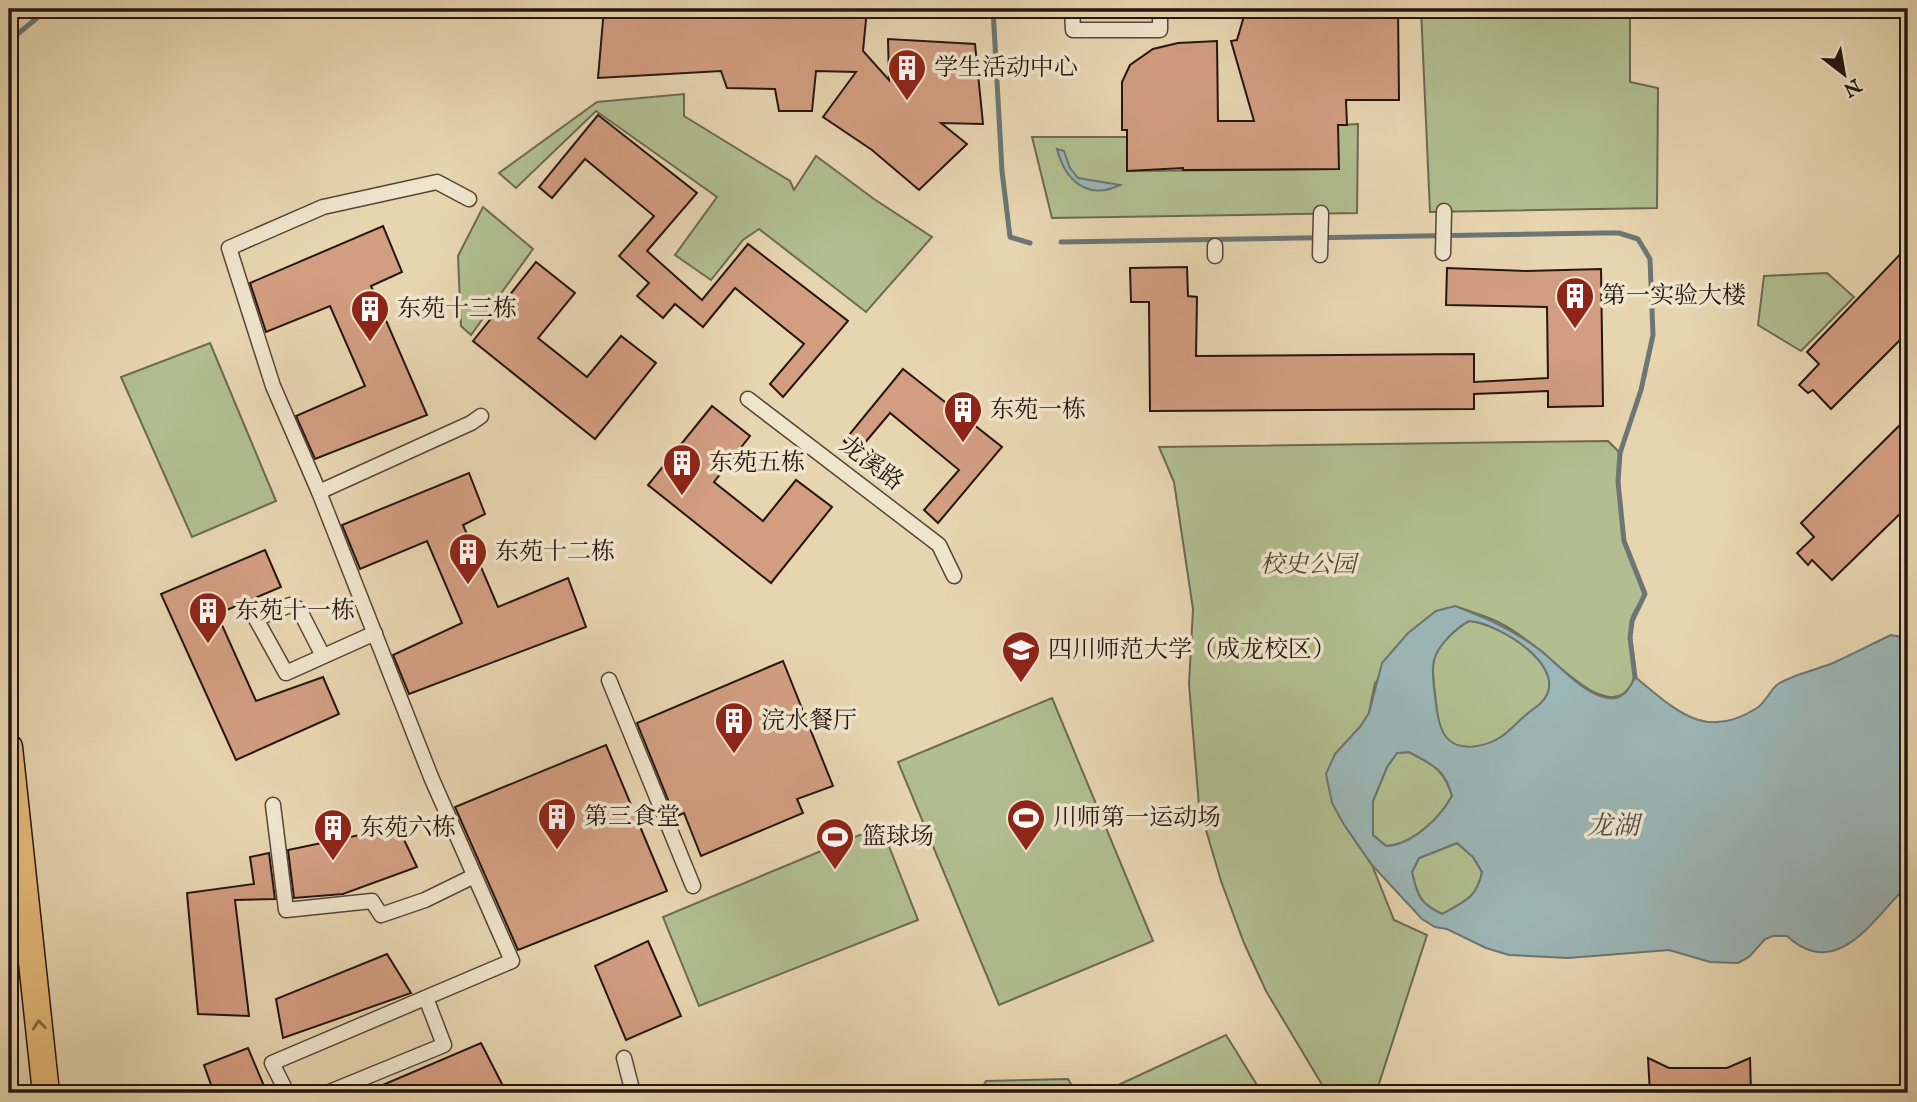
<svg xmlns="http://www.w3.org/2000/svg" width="1917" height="1102" font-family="'IM FELL English','Noto Serif SC',serif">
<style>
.green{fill:#b1be8f;stroke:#6c6a50;stroke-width:2}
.water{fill:#9bb6b6;stroke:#6c7674;stroke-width:2;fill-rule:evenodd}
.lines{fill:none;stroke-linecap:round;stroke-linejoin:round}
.stream{stroke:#6c7674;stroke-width:5}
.building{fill:#d29d81;stroke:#261610;stroke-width:2}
.street-casing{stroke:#564638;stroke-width:17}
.highway-casing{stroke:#261610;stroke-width:29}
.street{stroke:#efe4cc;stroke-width:14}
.highway{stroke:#e4ba78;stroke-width:26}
.oneway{stroke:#856844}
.labels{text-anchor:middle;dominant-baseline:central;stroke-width:7;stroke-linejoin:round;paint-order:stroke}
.poi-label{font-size:24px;fill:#261610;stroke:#efe4cc;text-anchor:start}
.street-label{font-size:24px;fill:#261610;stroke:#efe4cc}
.park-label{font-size:24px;font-style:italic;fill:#504836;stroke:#efe4cc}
.water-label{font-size:26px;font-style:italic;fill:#4f4e4a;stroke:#efe4cc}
</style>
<rect width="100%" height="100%" fill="#e7d5b0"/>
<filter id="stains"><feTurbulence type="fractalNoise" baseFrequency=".00286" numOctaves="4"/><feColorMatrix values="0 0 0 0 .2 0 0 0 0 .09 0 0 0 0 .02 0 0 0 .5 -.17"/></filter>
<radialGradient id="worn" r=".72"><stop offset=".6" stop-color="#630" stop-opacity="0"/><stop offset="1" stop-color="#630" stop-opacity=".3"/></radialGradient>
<!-- green -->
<g class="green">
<polygon points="1421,9 1630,9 1630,82 1658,88 1657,208 1430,212"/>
<polygon points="684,94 684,116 790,181 794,190 816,156 874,199 932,237 866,312 759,229 743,240 711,280 675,255 717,197 596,111 516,188 499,173 597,102"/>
<polygon points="1358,124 1357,213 1052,218 1032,137 1127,137 1128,171 1338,169 1338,125"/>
<polygon points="483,207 533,249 471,335 461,326 458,256"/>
<polygon points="1827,273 1854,297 1801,351 1758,325 1764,276"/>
<polygon points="210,343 276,501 192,537 121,377"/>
<path d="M1608,441L1620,453L1618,482L1624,541L1645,594C1641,601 1635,609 1632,617C1626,638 1641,668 1631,685C1611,722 1559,665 1540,650C1528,641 1514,630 1500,623C1487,616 1470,612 1455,606L1375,683L1369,713L1360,727L1335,754L1343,823L1372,865L1394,920L1427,935L1376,1093H1327L1266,991L1244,943L1221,881L1199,806L1189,684L1193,609L1174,482L1159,447Z"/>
<path d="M1469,621C1498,623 1573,668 1542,702C1537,708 1530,711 1525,716C1517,723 1510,731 1501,737C1487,747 1459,753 1446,738C1439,729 1437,714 1436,702C1435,690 1431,672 1434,660C1438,644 1456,628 1469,621Z"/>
<polygon points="1052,698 1153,941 999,1005 898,762"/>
<path d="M1409,752C1433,765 1444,769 1452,796C1440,818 1412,845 1386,846L1373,835V801L1387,767L1397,753Z"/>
<polygon points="881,826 918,920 699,1006 663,917"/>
<path d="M1457,843L1473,857L1482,872C1477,898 1464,902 1442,914C1420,904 1417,895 1412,872L1419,858Z"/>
<polygon points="1226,1035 1262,1093 1101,1093"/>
<polygon points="1068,1079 1076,1093 979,1093 986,1081"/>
</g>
<!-- water -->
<g class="water">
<path d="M1057,149L1064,151L1070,168L1078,178L1120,185C1087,201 1065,180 1057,149Z"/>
<path d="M1455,606C1486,618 1510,628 1537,648C1559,664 1580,692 1607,698C1622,701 1630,689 1635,677C1675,709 1704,742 1757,708C1766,702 1770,690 1778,684C1794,674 1816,670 1833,663C1853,654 1872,644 1891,635L1901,637L1908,646V885C1874,917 1838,983 1787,936H1773L1765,939L1749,957L1738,963L1710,962L1669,950L1568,958L1509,955L1486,948L1447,929L1435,927L1422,919L1372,865L1343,823L1332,803L1326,774L1335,754L1360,727L1369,713L1382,663L1408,633L1436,611ZM1469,621C1497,622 1573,668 1542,702C1537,707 1530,711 1525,716C1517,722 1510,731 1501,737C1487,746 1459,753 1447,738C1439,729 1437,714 1436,703C1434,690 1431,672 1434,660C1438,645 1456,628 1469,621ZM1409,752C1433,765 1445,769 1452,796C1440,818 1412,845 1386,846L1373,835V801L1387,767L1397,753ZM1457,843L1473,857L1482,872C1477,898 1464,902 1442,914C1420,904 1417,895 1412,872L1419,858Z"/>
</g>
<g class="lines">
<!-- stream -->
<g class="stream">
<polyline points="993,9 1002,171 1010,237 1030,243"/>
<polyline points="9,41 48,9"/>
<polyline points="1061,242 1603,233 1619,233 1638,239 1650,259 1653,335 1641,390 1620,453 1618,482 1624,541 1645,594 1632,621 1630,638 1635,677"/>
</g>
</g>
<!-- building -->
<g class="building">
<polygon points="604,9 867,9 863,51 889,80 888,39 975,44 983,124 941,123 967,144 919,190 872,150 823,117 856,72 816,71 812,111 779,111 775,89 727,88 721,71 598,78"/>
<polygon points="1246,9 1398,9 1399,100 1346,100 1347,125 1338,125 1339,169 1183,170 1183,168 1127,171 1127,130 1122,130 1122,82 1130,65 1153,49 1178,43 1217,41 1218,121 1254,121 1231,41 1237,40"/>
<polygon points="598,115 697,193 647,251 702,300 748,244 848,321 783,397 770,384 804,344 735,288 703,327 675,304 663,318 637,296 649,283 619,256 654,216 585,159 552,198 539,187"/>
<polygon points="383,226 402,272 371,286 427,415 315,459 296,416 365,386 330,306 266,332 250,283"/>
<polygon points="1908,246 1908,332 1831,409 1813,390 1808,393 1799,385 1819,364 1807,352"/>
<polygon points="536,262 575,293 538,338 587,377 621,336 656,363 595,439 473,341"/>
<polygon points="1187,267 1188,296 1197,297 1196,356 1474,354 1474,382 1548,378 1547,307 1446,305 1447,268 1526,271 1601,269 1603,406 1548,407 1548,391 1474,394 1474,409 1150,411 1149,302 1131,302 1130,268"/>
<polygon points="903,369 1002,447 938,523 924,510 959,470 890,413 857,452 844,441"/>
<polygon points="712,406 750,436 714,482 763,521 796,480 832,507 771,583 648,485"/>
<polygon points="1908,417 1908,506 1832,580 1812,560 1808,565 1797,553 1814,537 1801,523"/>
<polygon points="469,473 485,514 463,525 498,607 568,578 586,627 409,694 393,655 462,623 427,541 360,569 342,525"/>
<polygon points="265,550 281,587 217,614 256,701 323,677 339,714 236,760 161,594"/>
<polygon points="783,661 833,786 797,799 803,813 701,856 684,813 675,817 637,723"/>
<polygon points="606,745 667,891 518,950 455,807"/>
<polygon points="398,827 417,867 343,894 294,898 288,850"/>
<polygon points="269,853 275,899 235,900 249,1016 198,1014 187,893 254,884 250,857"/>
<polygon points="648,941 681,1016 626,1040 595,966"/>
<polygon points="387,954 411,993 283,1038 276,999"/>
<polygon points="481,1043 503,1086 484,1093 364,1093"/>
<polygon points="248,1048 267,1093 214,1093 204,1065"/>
<polygon points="1648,1058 1669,1068 1727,1068 1750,1058 1751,1093 1650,1093"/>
</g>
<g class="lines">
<defs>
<g id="street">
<polyline points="1072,9 1073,30 1160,30 1160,9"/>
<polyline points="469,199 437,182 323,207 229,248 273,386 319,492 471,423 481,416"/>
<polyline points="1215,246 1215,256"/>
<polyline points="1443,253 1444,211"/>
<polyline points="1320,255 1321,213"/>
<polyline points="748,399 939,545 954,576"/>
<polyline points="323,656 299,609 290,605 256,619 286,673 375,633"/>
<polyline points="609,680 693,886"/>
<polyline points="273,805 286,910 372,901 381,915 425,900 474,876"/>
<polyline points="624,1058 633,1093"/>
<polyline points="287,1093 272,1063 512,961 431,777 319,492"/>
<polyline points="327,1093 444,1045 426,998"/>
</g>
<polyline id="highway" points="9,747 46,1093"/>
</defs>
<!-- street casing -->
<use href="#street" class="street-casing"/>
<!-- highway casing -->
<use href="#highway" class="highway-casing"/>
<!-- street -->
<use href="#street" class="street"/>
<!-- highway -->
<use href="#highway" class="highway"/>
</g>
<!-- one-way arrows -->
<defs><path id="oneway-chevron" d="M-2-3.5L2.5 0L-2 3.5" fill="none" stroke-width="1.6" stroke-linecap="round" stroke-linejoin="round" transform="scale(1.75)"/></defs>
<use class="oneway" href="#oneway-chevron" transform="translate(39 1025) rotate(-96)"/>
<!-- icons -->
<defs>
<symbol id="building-pin" viewBox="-11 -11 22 30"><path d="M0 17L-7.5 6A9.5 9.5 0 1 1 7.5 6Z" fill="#8f2418" stroke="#efe4cc"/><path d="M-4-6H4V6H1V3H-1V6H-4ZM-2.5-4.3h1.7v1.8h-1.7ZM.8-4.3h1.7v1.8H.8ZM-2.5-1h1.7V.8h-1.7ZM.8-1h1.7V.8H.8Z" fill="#fff"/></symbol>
<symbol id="university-pin" viewBox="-11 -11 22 30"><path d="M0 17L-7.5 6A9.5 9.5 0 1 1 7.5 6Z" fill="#8f2418" stroke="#efe4cc"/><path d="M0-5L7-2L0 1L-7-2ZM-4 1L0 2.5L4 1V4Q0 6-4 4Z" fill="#fff"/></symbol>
<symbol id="stadium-pin" viewBox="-11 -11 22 30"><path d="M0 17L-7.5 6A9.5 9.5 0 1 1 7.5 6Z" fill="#8f2418" stroke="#efe4cc"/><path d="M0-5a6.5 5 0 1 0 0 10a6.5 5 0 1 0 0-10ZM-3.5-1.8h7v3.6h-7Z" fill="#fff"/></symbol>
</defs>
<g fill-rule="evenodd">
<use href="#building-pin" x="885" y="46" width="44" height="60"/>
<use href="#building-pin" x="1553" y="274" width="44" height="60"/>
<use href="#building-pin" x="348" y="287" width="44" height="60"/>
<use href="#building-pin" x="941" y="388" width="44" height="60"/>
<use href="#building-pin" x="660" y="441" width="44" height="60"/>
<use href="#building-pin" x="446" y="530" width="44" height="60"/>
<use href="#building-pin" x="186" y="589" width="44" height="60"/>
<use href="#university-pin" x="999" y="628" width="44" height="60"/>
<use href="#building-pin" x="712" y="699" width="44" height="60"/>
<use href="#building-pin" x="535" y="795" width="44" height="60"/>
<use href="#stadium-pin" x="1004" y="796" width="44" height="60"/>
<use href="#building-pin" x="311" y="806" width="44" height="60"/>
<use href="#stadium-pin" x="813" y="815" width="44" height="60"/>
</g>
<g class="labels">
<!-- poi labels -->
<g class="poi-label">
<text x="934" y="68">学生活动中心</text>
<text x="1602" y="296">第一实验大楼</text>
<text x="397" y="309">东苑十三栋</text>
<text x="990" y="410">东苑一栋</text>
<text x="709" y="463">东苑五栋</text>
<text x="495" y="552">东苑十二栋</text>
<text x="235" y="611">东苑十一栋</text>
<text x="1048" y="650">四川师范大学（成龙校区）</text>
<text x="761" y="721">浣水餐厅</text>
<text x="584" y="817">第三食堂</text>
<text x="1053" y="818">川师第一运动场</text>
<text x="360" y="828">东苑六栋</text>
<text x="862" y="837">篮球场</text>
</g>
<!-- street labels -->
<g class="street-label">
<text transform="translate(871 464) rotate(37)">龙溪路</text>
</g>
<!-- park labels -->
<g class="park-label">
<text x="1308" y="565">校史公园</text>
</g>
<!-- water labels -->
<g class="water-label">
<text x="1613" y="826">龙湖</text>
</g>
</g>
<!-- margin -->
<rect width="1917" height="1102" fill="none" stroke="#e7d5b0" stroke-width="35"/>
<rect x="10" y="10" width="1896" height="1081" fill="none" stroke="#261610" stroke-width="3.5"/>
<rect x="18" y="18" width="1882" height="1067" fill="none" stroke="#261610" stroke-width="2"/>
<!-- north arrow -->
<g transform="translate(1844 74) rotate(149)" stroke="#efe4cc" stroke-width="5" paint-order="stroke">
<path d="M0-5L12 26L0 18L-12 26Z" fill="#261610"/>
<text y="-10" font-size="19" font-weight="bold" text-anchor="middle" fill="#261610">N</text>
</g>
<rect width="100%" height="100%" filter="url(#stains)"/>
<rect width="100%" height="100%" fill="url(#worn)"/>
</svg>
